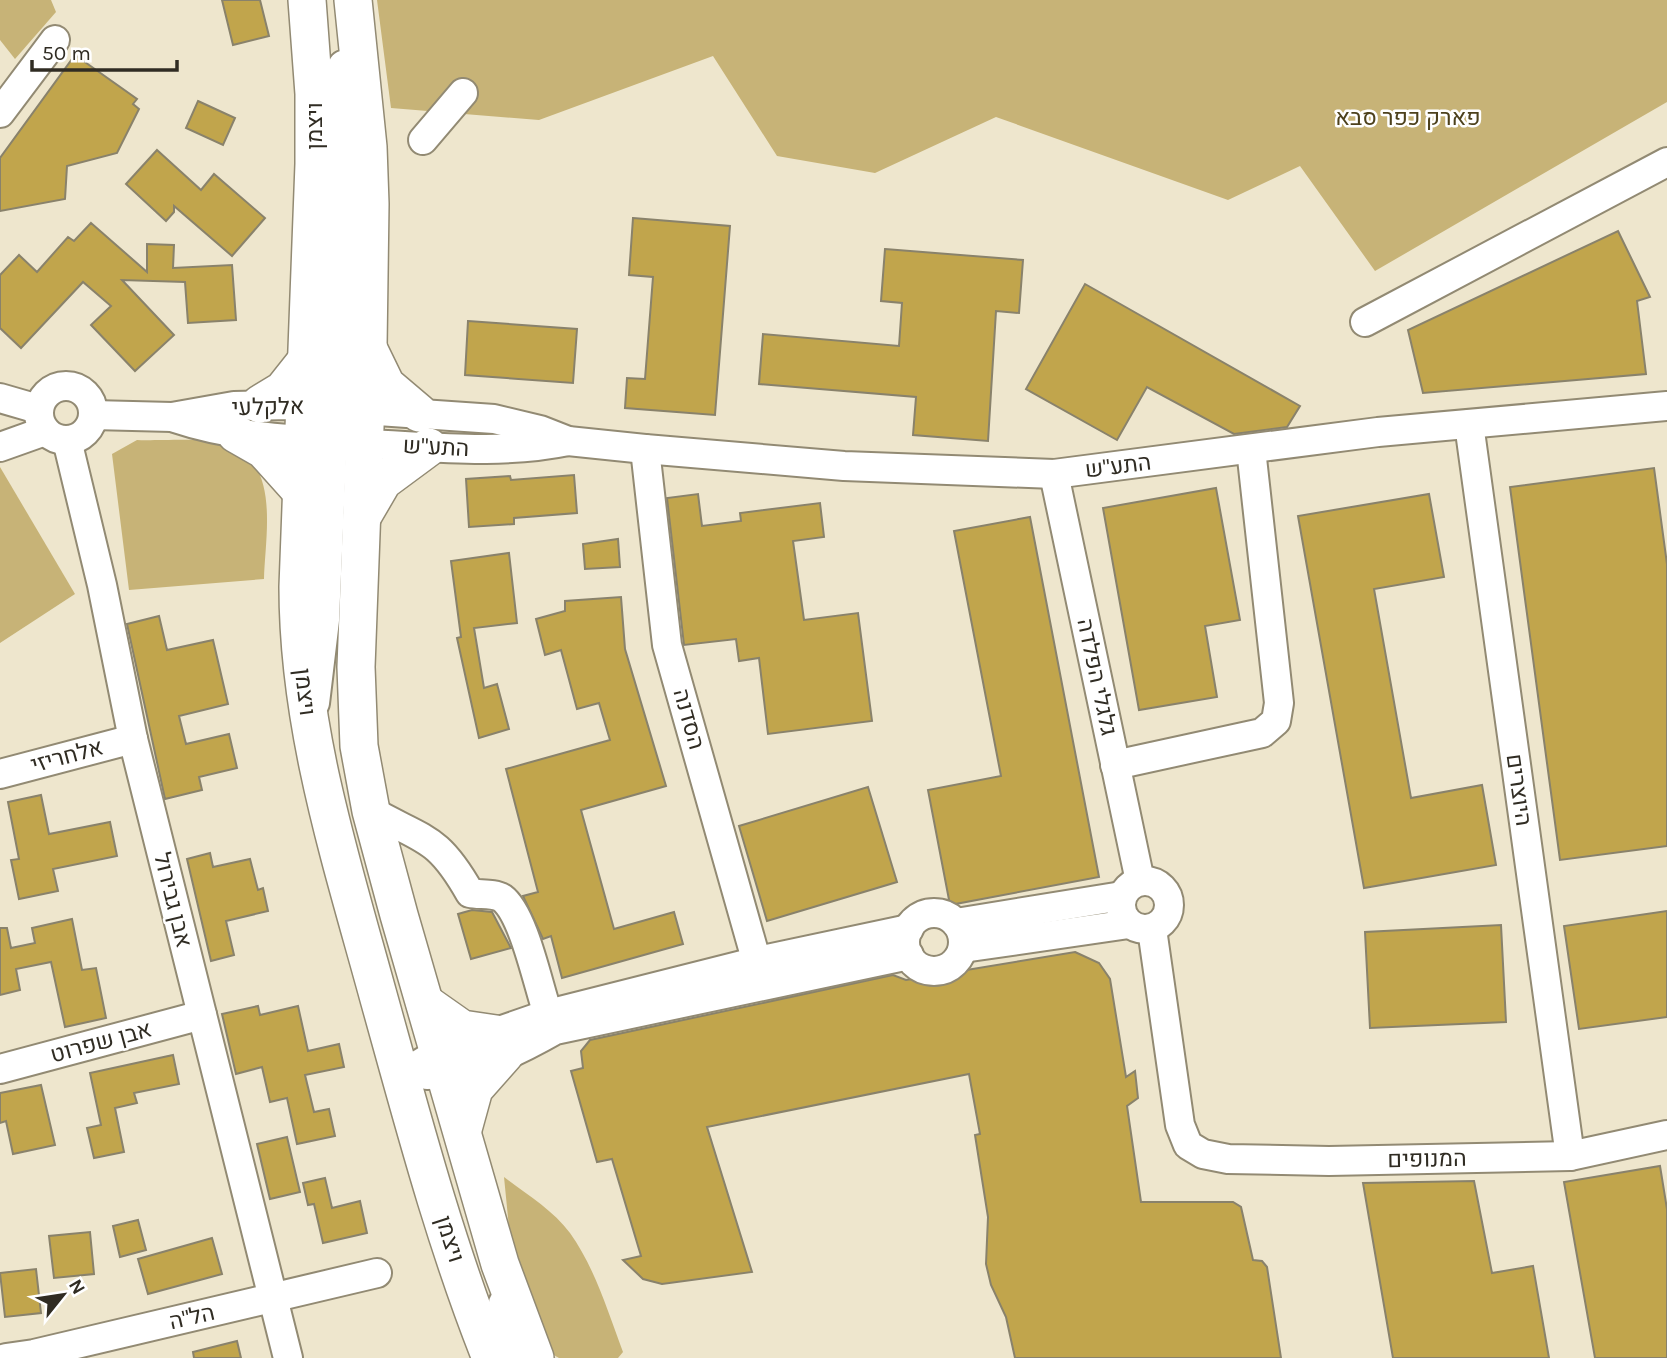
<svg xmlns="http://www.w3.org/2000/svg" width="1667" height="1358" font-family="Karla,Heebo,sans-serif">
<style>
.green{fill:#c7b377}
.building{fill:#c1a54c;stroke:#89826b;stroke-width:2}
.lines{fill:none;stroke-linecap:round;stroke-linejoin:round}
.minor-casing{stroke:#928a73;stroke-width:32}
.major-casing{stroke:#928a73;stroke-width:40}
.minor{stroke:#fff;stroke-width:28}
.major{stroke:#fff;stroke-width:37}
.labels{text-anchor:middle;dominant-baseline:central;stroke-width:5;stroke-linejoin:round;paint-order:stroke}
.park-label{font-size:23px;fill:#4d411c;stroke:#fff}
.street-label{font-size:23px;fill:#302c23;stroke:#fff}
</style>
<rect width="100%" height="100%" fill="#eee6cd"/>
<!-- green -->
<g class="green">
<polygon points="0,0 51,0 56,12 15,59 0,40"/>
<polygon points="377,0 1667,0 1667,102 1375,271 1300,166 1228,200 996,117 875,173 777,156 713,56 539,120 391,108"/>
<path d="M137,440C158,441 211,437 228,444C281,463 265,536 264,579L129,590L112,454Z"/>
<polygon points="0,467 75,594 0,643"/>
<path d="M504,1177C526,1194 553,1210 570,1233C595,1268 608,1312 623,1352L618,1358H559L545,1350L512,1258Z"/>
</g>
<!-- building -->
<g class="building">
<polygon points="222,0 260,0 269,36 233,45"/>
<polygon points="75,55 137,99 133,104 139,109 117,153 67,166 65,199 0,211 0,158"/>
<polygon points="198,101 235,118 223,145 186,128"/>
<polygon points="157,150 201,190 214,174 265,218 232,256 174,206 174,212 166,221 126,184"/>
<polygon points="633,218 730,226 715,415 625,408 627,378 645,379 653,277 629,275"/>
<polygon points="91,223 147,272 147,244 174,245 173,268 232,265 236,320 188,323 185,282 122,280 174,335 135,371 91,325 111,306 83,282 21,348 0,328 0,275 19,255 37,272 68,237 74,241"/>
<polygon points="1618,231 1650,297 1637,301 1646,374 1423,393 1408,330"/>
<polygon points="885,249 1023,260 1019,313 996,311 988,441 913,435 916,397 759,384 763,334 899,346 902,303 881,301"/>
<polygon points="1085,284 1300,406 1287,427 1234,434 1147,387 1117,440 1026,389"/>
<polygon points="468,321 577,329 573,383 465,375"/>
<polygon points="1654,468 1667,564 1667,846 1560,860 1510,487"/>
<polygon points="574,475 577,513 514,518 514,524 469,527 466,479 510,476 511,480"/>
<polygon points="1216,488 1240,620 1205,626 1217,697 1139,710 1103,508"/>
<polygon points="698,494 702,526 741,521 740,513 820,503 824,537 793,541 804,620 858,613 872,721 768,734 759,658 739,661 736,639 684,645 667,498"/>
<polygon points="1429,494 1444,577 1374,589 1411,798 1482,785 1496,865 1364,888 1298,516"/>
<polygon points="1030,517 1099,877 950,905 928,790 1001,776 954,531"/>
<polygon points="618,539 620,567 585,569 583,544"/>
<polygon points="509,553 517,623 474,628 484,688 497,684 509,729 479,738 457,638 461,637 451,561"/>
<polygon points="621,597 625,649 666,786 581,810 614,929 674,912 683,944 562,978 551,936 543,939 523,896 538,892 506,769 610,740 599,703 577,709 561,650 545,655 536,619 565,611 565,601"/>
<polygon points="159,616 167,650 213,640 228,704 179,716 186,744 229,734 237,768 199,777 202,790 165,799 127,624"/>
<polygon points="868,787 897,882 767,921 739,826"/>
<polygon points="41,795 49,834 110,822 117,856 53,869 58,891 19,899 11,860 19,859 8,802"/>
<polygon points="210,853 213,867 250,859 258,890 263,888 268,911 226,921 234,955 211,961 187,859"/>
<polygon points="472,910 492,912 511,948 471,959 458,914"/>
<polygon points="1667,911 1667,1017 1579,1029 1564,926"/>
<polygon points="72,919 82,970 96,968 106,1018 65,1027 51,962 16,969 20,990 0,995 0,928 7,928 11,948 35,943 32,928"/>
<polygon points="1501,925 1506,1022 1370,1028 1365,932"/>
<polygon points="1075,952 1099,963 1110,979 1126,1077 1135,1071 1138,1098 1127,1106 1141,1202 1233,1202 1241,1207 1253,1260 1262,1261 1267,1267 1281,1358 1015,1358 1006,1317 991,1285 986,1264 988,1217 975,1135 980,1134 969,1074 707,1127 752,1272 662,1284 643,1279 623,1260 641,1256 612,1159 597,1162 571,1071 583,1068 581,1051 590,1040 893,975 906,980"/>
<polygon points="258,1006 260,1015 298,1006 308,1051 339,1044 344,1067 305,1075 314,1112 329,1109 335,1136 297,1144 287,1098 270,1102 262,1067 236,1074 222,1014"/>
<polygon points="173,1055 179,1084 134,1093 137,1103 115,1108 124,1152 94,1158 87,1128 101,1125 90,1073"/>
<polygon points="41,1085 55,1145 13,1154 6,1121 0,1123 0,1093"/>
<polygon points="287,1137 300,1192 270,1199 257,1144"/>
<polygon points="1660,1166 1667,1209 1667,1358 1595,1358 1564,1182"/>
<polygon points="325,1178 332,1208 360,1201 367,1233 323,1243 314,1204 308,1205 303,1183"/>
<polygon points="1474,1181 1492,1273 1533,1266 1549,1358 1393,1358 1363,1183"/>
<polygon points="138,1220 146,1250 120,1257 113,1226"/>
<polygon points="90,1232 94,1274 54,1278 49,1236"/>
<polygon points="212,1238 222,1274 148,1294 138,1259"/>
<polygon points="36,1269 41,1313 5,1317 0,1273"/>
<polygon points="237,1341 241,1358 194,1358 193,1352"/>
</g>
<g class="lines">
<defs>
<g id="minor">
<polyline points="0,113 55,40"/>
<polyline points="423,140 463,93"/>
<polyline points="1365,322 1667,162"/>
<circle cx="66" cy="413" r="27"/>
<polyline points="0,398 38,409"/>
<polyline points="93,415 172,417 234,406 291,405 494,419 540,430 568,441 645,449 844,466 1054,474 1378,432 1667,406"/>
<path d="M175,418C237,439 301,440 366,444C434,447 500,455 568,441"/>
<polyline points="1469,424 1570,1156"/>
<polyline points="67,440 102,585 133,739 288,1358"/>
<polyline points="0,447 45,431"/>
<polyline points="645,449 667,645 763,984"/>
<polyline points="1054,474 1140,881"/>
<polyline points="315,703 325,620 346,137 343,65"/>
<polyline points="1115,765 1262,733 1276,721 1279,703 1251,449"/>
<polyline points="0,774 133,739"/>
<path d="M371,811C424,841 437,835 470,893C479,895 494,893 502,898C524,914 538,986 548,1014L541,1029"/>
<circle cx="1145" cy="905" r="24"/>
<circle cx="934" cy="942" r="29"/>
<polyline points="956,923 1122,896"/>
<polyline points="1152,929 1180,1125 1188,1145 1203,1154 1228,1159 1329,1161 1570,1156 1667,1135"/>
<polyline points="963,948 1129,924"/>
<polyline points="0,1069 202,1015"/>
<path d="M427,1075C470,1075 518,1051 555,1030L909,955"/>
<polyline points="400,1076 439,1052 548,1014 758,961 909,929"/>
<polyline points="503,1303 514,1358"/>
<polyline points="6,1358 34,1354 377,1273"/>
</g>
<g id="major">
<path d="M307,0L314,94V164L298,587C298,728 341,860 378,995C412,1117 444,1240 491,1358"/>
<polyline points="353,0 368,147 370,204 368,347 356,667 359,746 371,811 399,915 500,1264 535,1358"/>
<polyline points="369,350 386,385 419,413"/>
<polyline points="260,404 283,390 306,361"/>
<polyline points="236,434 264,450 300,490"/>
<polyline points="362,517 383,481 429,447"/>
<polyline points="425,1003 462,1029 496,1034"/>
<polyline points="463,1129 474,1089 505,1054"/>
</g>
</defs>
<!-- minor casing -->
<use href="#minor" class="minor-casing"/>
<!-- major casing -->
<use href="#major" class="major-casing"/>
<!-- minor -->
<use href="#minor" class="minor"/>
<!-- major -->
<use href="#major" class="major"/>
</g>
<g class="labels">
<!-- park labels -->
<g class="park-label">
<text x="1408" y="117">פארק כפר סבא</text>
</g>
<!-- street labels -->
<g class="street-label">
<text transform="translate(314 126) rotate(-90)">ויצמן</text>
<text transform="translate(268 407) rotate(-1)">אלקלעי</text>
<text transform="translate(436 447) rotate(3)">התע"ש</text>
<text transform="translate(1118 466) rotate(-7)">התע"ש</text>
<text transform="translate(1097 677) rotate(78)">גלגלי הפלדה</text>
<text transform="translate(305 692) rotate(83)">ויצמן</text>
<text transform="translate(689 719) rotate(74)">הסדנה</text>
<text transform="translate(67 756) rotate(-15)">אלחריזי</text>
<text transform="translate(1519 790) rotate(82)">היוצרים</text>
<text transform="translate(173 900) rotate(76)">אבן גבירול</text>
<text transform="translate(101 1042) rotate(-15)">אבן שפרוט</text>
<text transform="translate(1427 1159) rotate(-1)">המנופים</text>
<text transform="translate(450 1239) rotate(72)">ויצמן</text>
<text transform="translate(192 1317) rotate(-13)">הל"ה</text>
</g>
</g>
<!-- north arrow -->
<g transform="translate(63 1295) rotate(60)" stroke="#ffffff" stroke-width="5" paint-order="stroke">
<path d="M0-5L12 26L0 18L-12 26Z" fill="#302c23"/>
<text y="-10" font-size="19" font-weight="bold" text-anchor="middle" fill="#302c23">N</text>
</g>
<!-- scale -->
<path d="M32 60v10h145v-10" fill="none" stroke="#302c23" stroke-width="3.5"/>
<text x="42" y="60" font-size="21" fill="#302c23" stroke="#ffffff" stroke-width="5" paint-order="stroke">50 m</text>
</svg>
